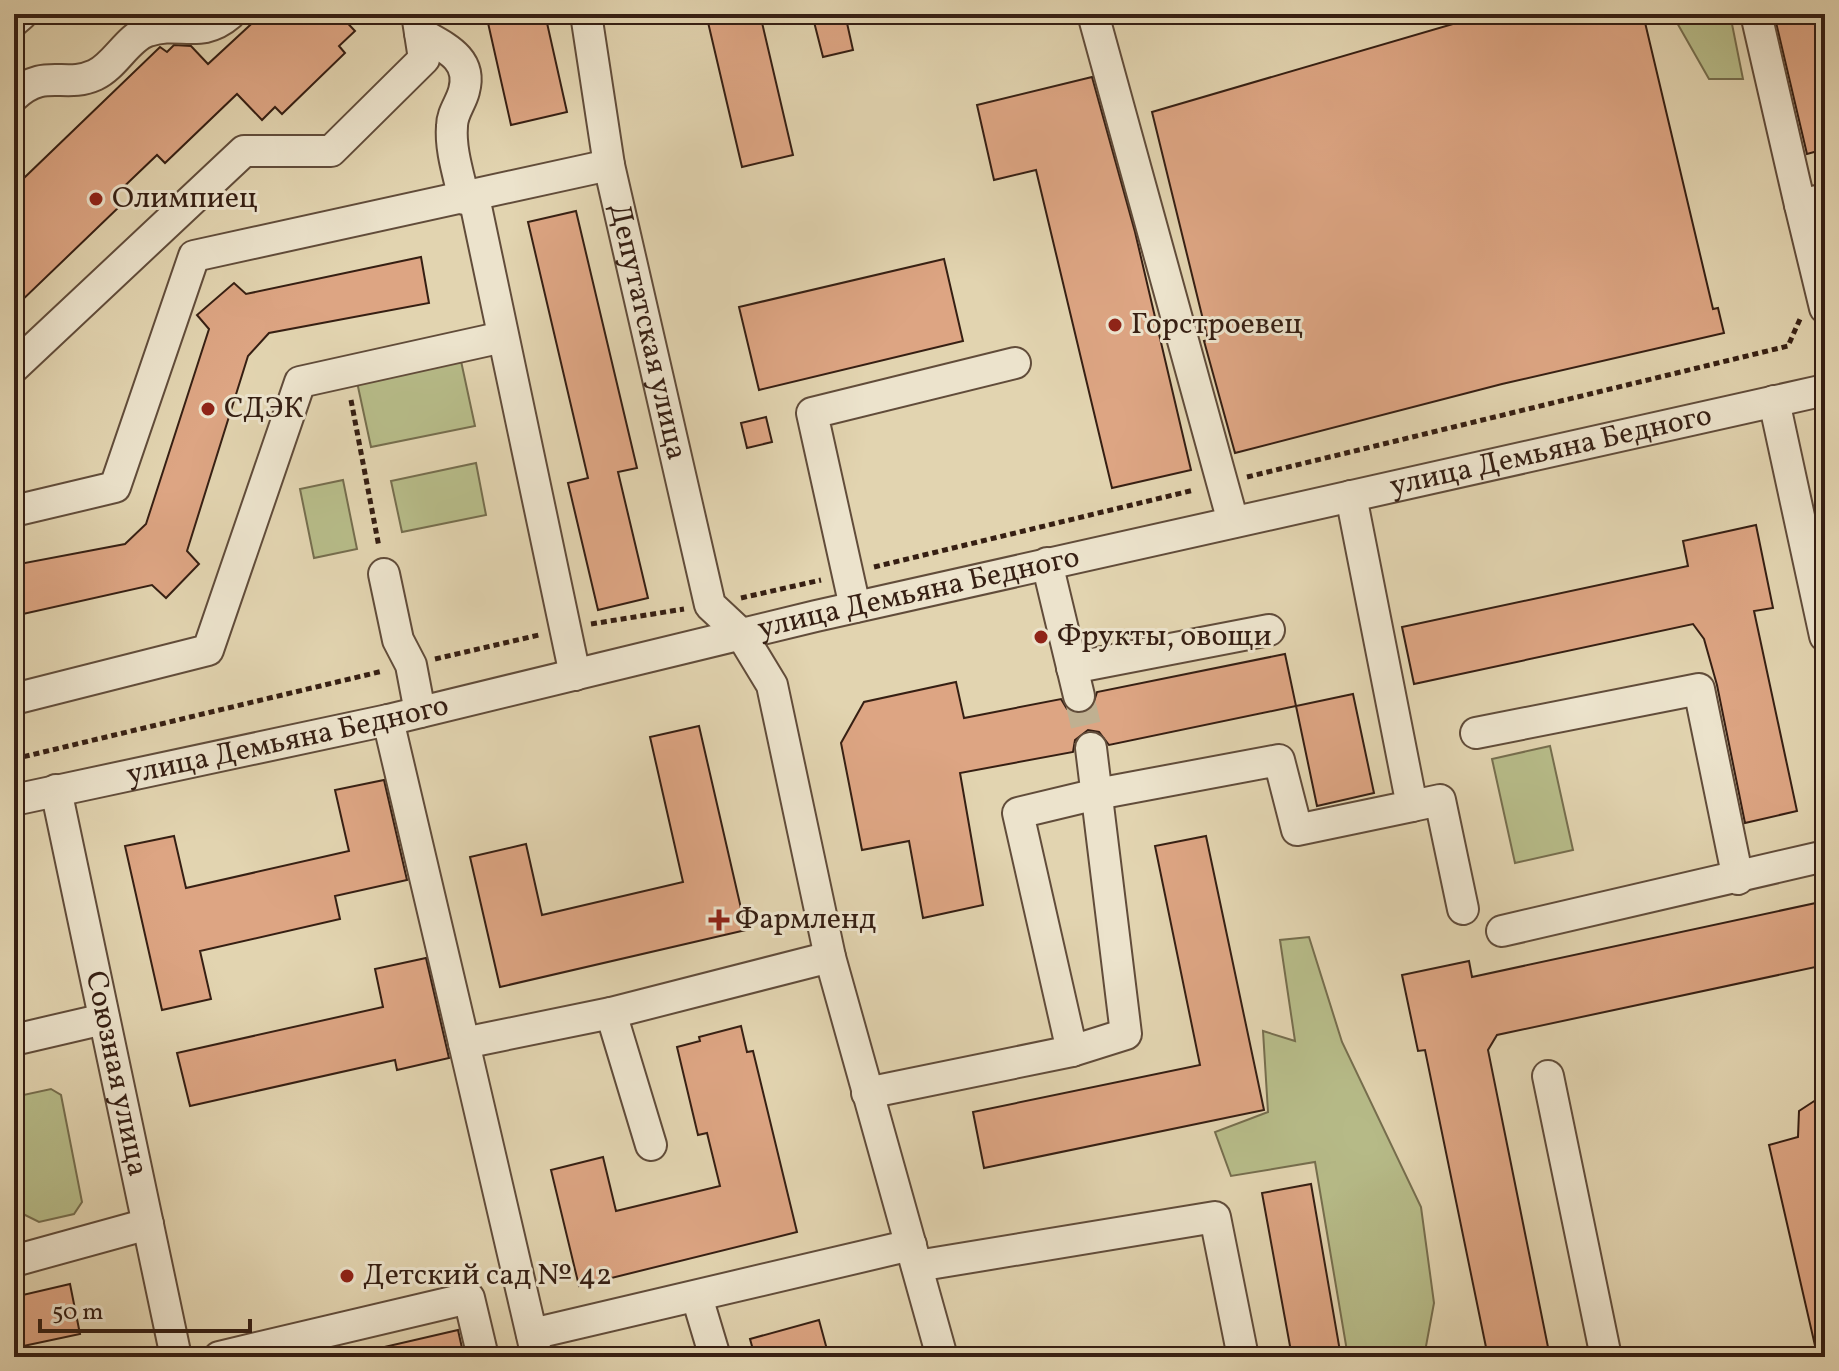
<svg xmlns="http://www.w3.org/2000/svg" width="1839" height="1371" font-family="Vollkorn,serif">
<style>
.green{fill:#b7bc89;stroke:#766e4e;stroke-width:2}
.building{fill:#dda583;stroke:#361f13;stroke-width:2}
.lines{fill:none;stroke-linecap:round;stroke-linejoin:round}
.minor-tunnel{stroke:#c0b091;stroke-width:30;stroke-dasharray:30 15;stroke-linecap:butt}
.minor-casing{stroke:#614c3a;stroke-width:34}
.path{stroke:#361f13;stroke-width:5;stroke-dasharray:6 4;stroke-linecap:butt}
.minor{stroke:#ece3cc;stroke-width:30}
.poi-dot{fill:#8f2418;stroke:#ece3cc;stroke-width:3}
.labels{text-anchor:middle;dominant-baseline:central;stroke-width:6;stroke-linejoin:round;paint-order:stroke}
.poi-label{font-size:30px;fill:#361f13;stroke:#ece3cc;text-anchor:start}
.street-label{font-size:30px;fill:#361f13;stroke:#ece3cc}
</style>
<rect width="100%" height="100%" fill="#e2d4b0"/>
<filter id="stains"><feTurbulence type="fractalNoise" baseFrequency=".0025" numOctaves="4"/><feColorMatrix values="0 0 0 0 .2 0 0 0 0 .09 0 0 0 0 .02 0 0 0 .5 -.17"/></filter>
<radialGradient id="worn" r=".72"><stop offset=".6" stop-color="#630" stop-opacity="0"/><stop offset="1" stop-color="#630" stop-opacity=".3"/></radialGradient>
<!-- green -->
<g class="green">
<polygon points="1672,14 1730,14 1743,79 1709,79"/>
<polygon points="461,361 475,426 371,447 357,382"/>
<polygon points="476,463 486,515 402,532 391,481"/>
<polygon points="343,480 357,549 314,558 300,489"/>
<polygon points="1550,746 1573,850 1515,863 1492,759"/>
<polygon points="1309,937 1342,1042 1421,1207 1434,1303 1424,1357 1348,1357 1315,1162 1231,1176 1215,1132 1268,1112 1263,1031 1295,1041 1280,940"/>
<polygon points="51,1089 61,1095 82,1202 74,1214 39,1222 23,1214 14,1169 14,1097"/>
</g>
<!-- building -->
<g class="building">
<polygon points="262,14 339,14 355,31 339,46 345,53 282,114 275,107 262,120 237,94 165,163 157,155 112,198 120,206 14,308 14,165 25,177 160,47 167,52 174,45 191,46 208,64"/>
<polygon points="486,14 545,14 567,112 511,125"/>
<polygon points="725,14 760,14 793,155 742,167 707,18"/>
<polygon points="812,14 845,14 853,50 823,57"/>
<polygon points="1487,14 1643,14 1713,309 1718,308 1724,333 1502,384 1235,453 1204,341 1208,340 1152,112"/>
<polygon points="1774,14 1825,14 1825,149 1807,154"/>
<polygon points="1092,77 1135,232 1191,470 1112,488 1036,170 994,180 977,105"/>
<polygon points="576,211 637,468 618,472 648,598 598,610 568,483 588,478 528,222"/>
<polygon points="421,257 429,303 269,333 248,356 187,551 199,564 166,598 152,585 14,616 14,565 125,544 146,524 209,329 197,315 234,283 246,294"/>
<polygon points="944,259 963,341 759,390 739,307"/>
<polygon points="766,417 772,442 747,448 741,423"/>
<polygon points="1756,525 1773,608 1754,611 1797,811 1745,823 1717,685 1704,639 1693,624 1414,684 1402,627 1688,566 1683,541"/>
<polygon points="1285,654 1296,706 1109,745 1099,732 1088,730 1075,740 1073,752 960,773 983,905 923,918 909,841 862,850 841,743 864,702 956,682 964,718 1061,699 1067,709 1082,714 1092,708 1097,692"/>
<polygon points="1353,694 1374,793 1317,806 1296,706"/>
<polygon points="699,726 746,930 500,987 470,857 526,844 542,915 683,882 650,737"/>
<polygon points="384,780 407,880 335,896 340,919 200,951 211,999 162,1010 125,846 174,836 186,888 349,851 335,790"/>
<polygon points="1206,836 1264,1110 984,1168 973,1112 1200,1065 1155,846"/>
<polygon points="1825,901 1825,965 1497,1035 1488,1050 1550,1357 1488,1357 1425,1050 1418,1051 1402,975 1469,961 1472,977"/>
<polygon points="426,958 449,1058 397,1070 395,1060 190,1106 177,1053 383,1007 375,969"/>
<polygon points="741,1026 747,1052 753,1051 797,1232 579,1286 551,1170 603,1157 616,1211 720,1186 707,1133 698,1135 677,1047 700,1041 699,1037"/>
<polygon points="1825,1094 1825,1349 1816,1350 1769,1145 1798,1137 1799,1111"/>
<polygon points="1311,1184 1341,1357 1292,1357 1262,1193"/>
<polygon points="70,1284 80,1334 14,1348 14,1297"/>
<polygon points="819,1320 829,1357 755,1357 750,1339"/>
<polygon points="458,1330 464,1357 381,1357 380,1348"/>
</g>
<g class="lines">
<!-- minor-tunnel -->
<polyline class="minor-tunnel" points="1079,696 1091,748"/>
<defs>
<g id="minor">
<path id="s1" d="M586,14L609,165L710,605L741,634L772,685L830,957L942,1357"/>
<polyline points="1093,14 1233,522"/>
<polyline points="1756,14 1800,205"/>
<polyline points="14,21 22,14"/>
<path d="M420,33C444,47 473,58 464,91C461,103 452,113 452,126C450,150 459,176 464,199"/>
<path d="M14,96C45,67 64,89 95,75C115,66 128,37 148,31C180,20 200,40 230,14"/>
<polyline points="474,197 575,675"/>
<polyline points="1825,199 1800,205 1825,308"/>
<polyline points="14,367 244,151 331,151 424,59 417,14"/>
<polyline points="1774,401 1825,636"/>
<polyline points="14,511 115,487 194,256 609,165"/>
<polyline points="1047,563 1079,696"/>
<polyline points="384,574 398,640 411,665 420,712"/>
<polyline points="855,607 812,413 1015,363"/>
<polyline points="1072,668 1269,630"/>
<polyline points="14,699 208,650 300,382 503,337"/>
<polyline points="388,720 464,1043"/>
<polyline points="1476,733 1699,689 1738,879"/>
<path id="s2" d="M56,790L176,1357"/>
<path id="s3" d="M14,800L388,720L816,616L1825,390"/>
<polyline points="1412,806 1440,800 1463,909"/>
<polyline points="1502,931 1825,856"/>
<polyline points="611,1013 651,1145"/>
<polyline points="14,1040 104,1019"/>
<polyline points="1072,1051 1018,813 1097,794 1279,760 1297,830 1412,806 1351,496"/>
<polyline points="1548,1076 1606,1357"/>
<polyline points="867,1093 1072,1051 1126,1034 1091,748"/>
<polyline points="14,1261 148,1224"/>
<polyline points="917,1266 1215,1217 1243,1357"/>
<polyline points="697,1297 715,1357"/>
<polyline points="532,1334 911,1245"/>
<polyline points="219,1357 469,1298 483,1357"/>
<polyline points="537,1357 464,1043 611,1013 830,957"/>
</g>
</defs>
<!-- minor casing -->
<use href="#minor" class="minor-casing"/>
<!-- path -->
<g class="path">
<polyline points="351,400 379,547"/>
<polyline points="1247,477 1788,346 1800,319"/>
<polyline points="874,567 1194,490"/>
<polyline points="741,598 821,580"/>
<polyline points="591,624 684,609"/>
<polyline points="435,659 539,635"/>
<polyline points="14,759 383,671"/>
<polyline points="14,1322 22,1357"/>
</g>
<!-- minor -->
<use href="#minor" class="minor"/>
</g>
<!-- markers -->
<g class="poi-dot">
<circle cx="96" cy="199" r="8"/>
<circle cx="1115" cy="325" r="8"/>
<circle cx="208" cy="409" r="8"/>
<circle cx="1041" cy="637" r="8"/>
<path d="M715 908h8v8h8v8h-8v8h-8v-8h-8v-8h8z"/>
<circle cx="347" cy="1276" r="8"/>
</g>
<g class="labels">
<!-- poi labels -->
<g class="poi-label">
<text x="112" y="199">Олимпиец</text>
<text x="1131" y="325">Горстроевец</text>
<text x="224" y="409">СДЭК</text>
<text x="1057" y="637">Фрукты, овощи</text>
<text x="735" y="920">Фармленд</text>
<text x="363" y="1276">Детский сад № 42</text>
</g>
<!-- street labels -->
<g class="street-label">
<text stroke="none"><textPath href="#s1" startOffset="324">Депутатская улица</textPath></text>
<text stroke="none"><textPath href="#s3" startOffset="1576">улица Демьяна Бедного</textPath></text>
<text stroke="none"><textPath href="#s3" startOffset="928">улица Демьяна Бедного</textPath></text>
<text stroke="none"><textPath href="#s3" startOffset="280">улица Демьяна Бедного</textPath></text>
<text stroke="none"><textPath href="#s2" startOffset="290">Союзная улица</textPath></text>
</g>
</g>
<!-- margin -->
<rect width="1839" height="1371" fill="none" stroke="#e2d4b0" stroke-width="48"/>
<rect x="16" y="16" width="1807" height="1339" fill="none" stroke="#361f13" stroke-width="4"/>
<rect x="24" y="24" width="1791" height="1323" fill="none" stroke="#361f13" stroke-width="2"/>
<!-- scale -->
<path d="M40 1319v12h210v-12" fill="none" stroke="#361f13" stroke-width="4"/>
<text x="52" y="1319" font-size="24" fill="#361f13" stroke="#ece3cc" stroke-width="6" paint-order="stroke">50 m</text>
<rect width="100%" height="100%" filter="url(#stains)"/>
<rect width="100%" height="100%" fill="url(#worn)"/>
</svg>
